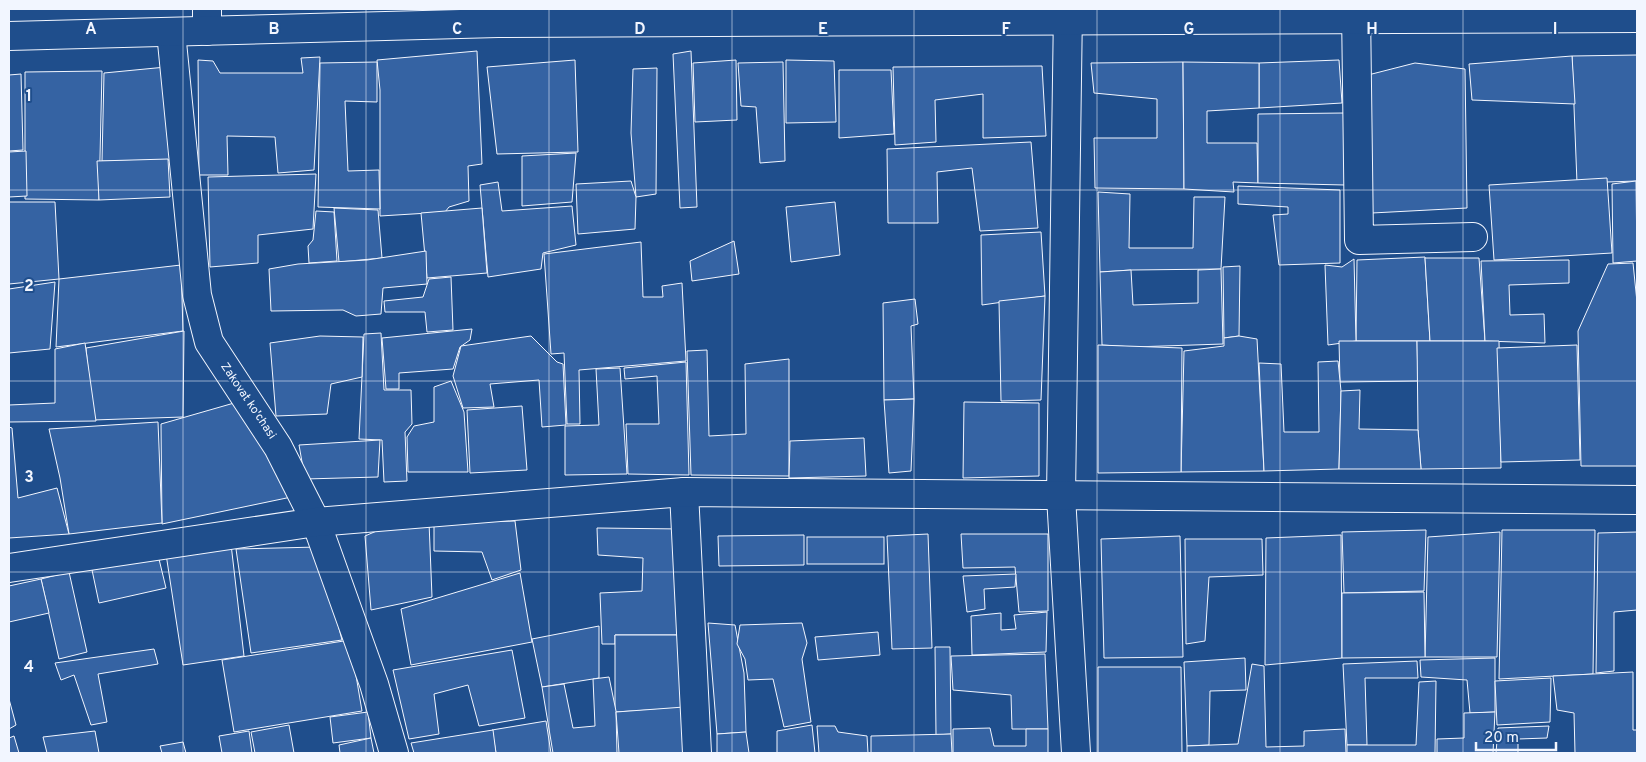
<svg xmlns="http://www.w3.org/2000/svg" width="1646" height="762" font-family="Overpass,sans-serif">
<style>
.building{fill:#3563a3;stroke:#f2f6ff}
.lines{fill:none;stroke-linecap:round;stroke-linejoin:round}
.minor-casing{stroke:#f2f6ff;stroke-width:30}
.major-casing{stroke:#f2f6ff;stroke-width:30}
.minor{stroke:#1f4e8c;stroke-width:28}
.major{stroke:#1f4e8c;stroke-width:28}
.grid{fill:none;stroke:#f2f6ff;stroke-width:1;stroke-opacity:0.55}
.labels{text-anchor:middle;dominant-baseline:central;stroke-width:4;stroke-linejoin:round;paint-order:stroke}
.street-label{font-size:12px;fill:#f2f6ff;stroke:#1f4e8c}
.grid-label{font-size:16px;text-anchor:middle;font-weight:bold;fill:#f2f6ff;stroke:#1f4e8c;stroke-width:4;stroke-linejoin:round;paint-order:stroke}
</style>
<rect width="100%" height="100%" fill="#1f4e8c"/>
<!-- building -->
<g class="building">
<polygon points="477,51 482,164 468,166 469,201 449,207 445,212 380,216 380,90 377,60"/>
<polygon points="691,51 697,207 680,208 673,54"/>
<polygon points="1637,55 1637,181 1577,183 1572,56"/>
<polygon points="1572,56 1575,104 1472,100 1469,64"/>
<polygon points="320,57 314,170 278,173 275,137 227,136 228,175 199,175 198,60 213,61 220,73 303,73 301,58"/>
<polygon points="575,60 578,152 497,154 487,67"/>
<polygon points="736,60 737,120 695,122 693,63"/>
<polygon points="786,60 834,61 836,122 786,123"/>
<polygon points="1339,60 1342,103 1259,108 1259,63"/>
<polygon points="377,62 377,102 345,101 348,171 379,170 380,209 318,207 320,63"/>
<polygon points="783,62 785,161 760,163 756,107 741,106 738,63"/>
<polygon points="1183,62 1184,189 1095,188 1094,138 1157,138 1157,99 1094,93 1091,63"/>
<polygon points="1183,62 1259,63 1259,108 1207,111 1207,143 1257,143 1258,183 1233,182 1234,192 1184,189"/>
<polygon points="1415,63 1465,69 1467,208 1372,213 1368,75"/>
<polygon points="1042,66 1046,136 983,138 983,94 935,100 936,142 895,145 893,67"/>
<polygon points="166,67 171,160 102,161 104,73"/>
<polygon points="657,68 656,194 636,197 631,133 633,69"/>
<polygon points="839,70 891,70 894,134 839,138"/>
<polygon points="102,71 99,200 25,199 25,72"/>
<polygon points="21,74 23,150 9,151 9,75"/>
<polygon points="1344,113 1345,185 1258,183 1258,114"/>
<polygon points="1031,142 1038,228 980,231 972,168 937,172 938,223 888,223 887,149"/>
<polygon points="26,151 27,196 9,197 9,152"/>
<polygon points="576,153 572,202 522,206 522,156"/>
<polygon points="168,159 170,197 99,200 97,161"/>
<polygon points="316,174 313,229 258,235 258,263 210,267 208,177"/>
<polygon points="1607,178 1612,253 1494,260 1489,185"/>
<polygon points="631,181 636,197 635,229 578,234 576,184"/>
<polygon points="1636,181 1637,261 1613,263 1612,184"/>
<polygon points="498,182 502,211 572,206 576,245 543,253 541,269 488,277 480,185"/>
<polygon points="1238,186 1340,190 1340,263 1279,265 1273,215 1288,214 1288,207 1238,204"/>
<polygon points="1098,192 1130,194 1129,248 1193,248 1194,197 1225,197 1221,269 1131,270 1100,272"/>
<polygon points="9,202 55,202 59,279 9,284"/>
<polygon points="835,202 840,255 791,262 786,207"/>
<polygon points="334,208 378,210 382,258 339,262"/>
<polygon points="482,208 487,273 427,278 421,213"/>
<polygon points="316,211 334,212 337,261 309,263 308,246 313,240"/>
<polygon points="1041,232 1045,296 982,305 981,235"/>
<polygon points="734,241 739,274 692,281 690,261"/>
<polygon points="641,242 643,297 663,297 662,286 682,283 686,361 579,370 580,424 567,424 564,353 551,354 544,254"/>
<polygon points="426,251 427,284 383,288 381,314 356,316 343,310 271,311 269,269 298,264 367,260"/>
<polygon points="1425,257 1430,341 1356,341 1357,260"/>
<polygon points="1425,258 1479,258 1485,341 1430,341"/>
<polygon points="1354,259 1356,341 1328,345 1325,265 1342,267"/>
<polygon points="1569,260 1569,283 1509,285 1510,315 1544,314 1545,343 1485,341 1481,261"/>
<polygon points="1633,263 1637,302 1637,466 1581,466 1578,331 1608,264"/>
<polygon points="181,265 183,331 56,347 59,279"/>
<polygon points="1240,266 1239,336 1224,338 1223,267"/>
<polygon points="1221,269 1223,344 1133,347 1102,345 1100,272 1131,270 1133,305 1198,303 1198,270"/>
<polygon points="451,277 453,330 427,332 425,312 385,312 384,301 423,297 429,279"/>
<polygon points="55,282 50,349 9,353 9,289"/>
<polygon points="1045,296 1041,400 1001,401 999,301"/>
<polygon points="915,299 918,324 911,326 914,399 884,400 883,303"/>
<polygon points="472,329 470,340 460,347 453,369 399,373 399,389 386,389 382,338"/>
<polygon points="184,331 183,417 93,420 86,348"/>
<polygon points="381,333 384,390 411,390 412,424 405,432 407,481 384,482 382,440 359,439 364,334"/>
<polygon points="320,336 363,337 362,377 331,384 327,414 276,416 270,343"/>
<polygon points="531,336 557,362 563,364 566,425 542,427 539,380 490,384 494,407 463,408 453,376 461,346"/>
<polygon points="1239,336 1257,339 1264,471 1181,472 1184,351 1224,346 1224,338"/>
<polygon points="1339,341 1417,341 1418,381 1340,382"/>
<polygon points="1417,341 1499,341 1501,468 1421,469 1418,430"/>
<polygon points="85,343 96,421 9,422 9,405 55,403 55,349"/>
<polygon points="1098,345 1182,348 1181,472 1098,473"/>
<polygon points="1577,345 1580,460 1501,462 1497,348"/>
<polygon points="707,350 709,436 746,434 745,364 789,359 789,476 691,475 687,351"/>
<polygon points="1338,361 1341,391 1339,469 1264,471 1259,363 1281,364 1284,432 1319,432 1318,362"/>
<polygon points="686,362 689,475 628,474 626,424 659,424 657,376 625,379 624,368"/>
<polygon points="620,368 627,474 565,475 565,426 599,425 596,369"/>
<polygon points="451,381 464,412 468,472 408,472 407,437 414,426 434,422 434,387"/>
<polygon points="1360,390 1359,429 1418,430 1421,469 1339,469 1341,391"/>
<polygon points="914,399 911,471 889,473 884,400"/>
<polygon points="241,401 301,495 162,524 161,424"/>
<polygon points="964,402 1039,403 1039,476 963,478"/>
<polygon points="522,406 527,470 470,473 467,410"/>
<polygon points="158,422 162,523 69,534 60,478 49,429"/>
<polygon points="9,427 12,428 18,498 57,488 69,534 9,538"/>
<polygon points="864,438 866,476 789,478 790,441"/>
<polygon points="380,440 378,477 305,479 299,445"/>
<polygon points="515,521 521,570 492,580 482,552 434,551 434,523"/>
<polygon points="429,522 432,597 371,610 365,536 395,523"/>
<polygon points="597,528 683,529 684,635 615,635 615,644 602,644 600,593 642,591 643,558 598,555"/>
<polygon points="1426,530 1424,591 1344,593 1342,532"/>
<polygon points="1502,530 1595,530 1593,674 1499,679"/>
<polygon points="1500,532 1497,657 1425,657 1428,537"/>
<polygon points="1637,532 1637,610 1614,612 1614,671 1596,673 1598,533"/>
<polygon points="928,534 932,648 892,649 887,536"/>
<polygon points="961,534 1048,534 1048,611 1019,612 1015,567 963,568"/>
<polygon points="804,535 804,565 719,566 718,536"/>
<polygon points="1341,535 1342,658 1265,665 1266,538"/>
<polygon points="1180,536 1183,657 1104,658 1101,539"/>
<rect x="807" y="537" width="77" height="27"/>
<polygon points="1185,539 1262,539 1263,575 1209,577 1205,641 1186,644"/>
<polygon points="231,544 244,656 183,665 166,554"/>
<polygon points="318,547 342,640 251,653 236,549"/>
<polygon points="158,555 166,588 99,603 92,570"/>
<polygon points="69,572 87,652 59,659 41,579"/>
<polygon points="520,573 532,642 411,665 401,609"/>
<polygon points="1016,574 1015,587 984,589 985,609 967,612 963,576"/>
<polygon points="41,579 49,613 9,622 9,586"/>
<polygon points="1424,592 1425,657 1342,658 1342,593"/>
<polygon points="1047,612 1046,652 972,655 971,616 1001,613 1001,630 1016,629 1014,615"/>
<polygon points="708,623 735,625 744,673 746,732 717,734"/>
<polygon points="802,623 807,643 802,659 811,722 784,727 773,679 748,680 745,659 737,644 740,625"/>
<polygon points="599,626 599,678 542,687 532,639"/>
<polygon points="878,632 880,655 818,660 815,637"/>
<polygon points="615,635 682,635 683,708 615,712"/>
<polygon points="350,640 362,711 234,732 222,660"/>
<polygon points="935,647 950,647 951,734 936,735"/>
<polygon points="154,649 158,664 98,674 107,722 91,725 74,675 61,680 55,663"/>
<polygon points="512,650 525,718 479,726 468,685 434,694 439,734 409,739 393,670"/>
<polygon points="1045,654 1048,729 1012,729 1011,695 953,690 951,656"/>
<polygon points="1245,658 1246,690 1210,691 1209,745 1187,746 1184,662"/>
<polygon points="1495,658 1495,712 1470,713 1467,680 1421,677 1420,660"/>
<polygon points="1417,661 1418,678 1365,678 1367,745 1347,745 1343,664"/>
<polygon points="1252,664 1264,666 1266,747 1304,746 1304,731 1345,729 1346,753 1187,753 1187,746 1238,744"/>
<polygon points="1098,667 1181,667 1182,753 1098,753"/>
<polygon points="1633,672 1633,730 1637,730 1637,753 1575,753 1574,713 1557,710 1553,676"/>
<polygon points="609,677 616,711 617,753 553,753 542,687 564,684 573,728 595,726 593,679"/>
<polygon points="1551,678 1550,722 1497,725 1495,681"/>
<polygon points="1436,681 1435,753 1347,753 1347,745 1416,745 1419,682"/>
<polygon points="9,699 16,725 9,729"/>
<polygon points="684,707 683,753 619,753 616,712"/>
<polygon points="368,712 371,738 333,743 330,717"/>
<polygon points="1495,712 1493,753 1437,753 1437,739 1464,738 1464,713"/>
<polygon points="546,721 551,753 496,753 492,730"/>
<polygon points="289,725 294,753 255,753 251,732"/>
<polygon points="812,725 815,753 777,753 777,731"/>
<polygon points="817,726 835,726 838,732 867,736 868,753 819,753"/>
<polygon points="1549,726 1547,738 1518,739 1518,753 1496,753 1498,728"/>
<polygon points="990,728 994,746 1026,746 1026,729 1048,729 1048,753 953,753 953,729"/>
<polygon points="493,730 496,753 414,753 411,743"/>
<polygon points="95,731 99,753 47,753 43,737"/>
<polygon points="249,731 252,753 222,753 219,736"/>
<polygon points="746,732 749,753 717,753 717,734"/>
<polygon points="951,734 952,753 871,753 871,736"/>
<polygon points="14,736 19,753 9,753 9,738"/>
<polygon points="371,738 374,753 340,753 339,745"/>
<polygon points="183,742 186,753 162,753 160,746"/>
</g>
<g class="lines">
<defs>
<g id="minor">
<polyline points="207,9 207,31"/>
<polyline points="1068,9 1061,496 1076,753"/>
<polyline points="1356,9 1359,240 1473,237"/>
<polyline points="171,32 197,295 209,342 278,447 316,522 374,684 394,753"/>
<polyline points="684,492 697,753"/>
<polyline points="9,568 316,522 684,492 1637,500"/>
</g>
<polyline id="major" points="9,36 498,23 1637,18"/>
</defs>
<!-- minor casing -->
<use href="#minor" class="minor-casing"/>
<!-- major casing -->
<use href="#major" class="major-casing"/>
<!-- minor -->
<use href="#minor" class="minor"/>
<!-- major -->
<use href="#major" class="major"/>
</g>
<!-- grid -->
<path class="grid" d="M183,9V753M366,9V753M549,9V753M732,9V753M914,9V753M1097,9V753M1280,9V753M1463,9V753M9,190H1637M9,381H1637M9,572H1637"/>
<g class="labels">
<!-- street labels -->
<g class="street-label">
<text transform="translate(248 401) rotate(56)">Zakovat ko'chasi</text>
</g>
</g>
<g class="grid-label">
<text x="91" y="34">A</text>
<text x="274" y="34">B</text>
<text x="457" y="34">C</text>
<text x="640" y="34">D</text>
<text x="823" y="34">E</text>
<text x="1006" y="34">F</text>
<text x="1189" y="34">G</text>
<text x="1372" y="34">H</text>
<text x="1555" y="34">I</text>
<text x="29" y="101">1</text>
<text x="29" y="291">2</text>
<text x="29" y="482">3</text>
<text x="29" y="672">4</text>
</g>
<!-- border -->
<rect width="1646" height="762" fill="none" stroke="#f2f6ff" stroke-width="20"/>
<!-- scale -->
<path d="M1476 742v8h80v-8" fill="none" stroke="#f2f6ff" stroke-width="2.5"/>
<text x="1484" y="742" font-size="15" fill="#f2f6ff" stroke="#1f4e8c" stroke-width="4" paint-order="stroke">20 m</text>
</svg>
